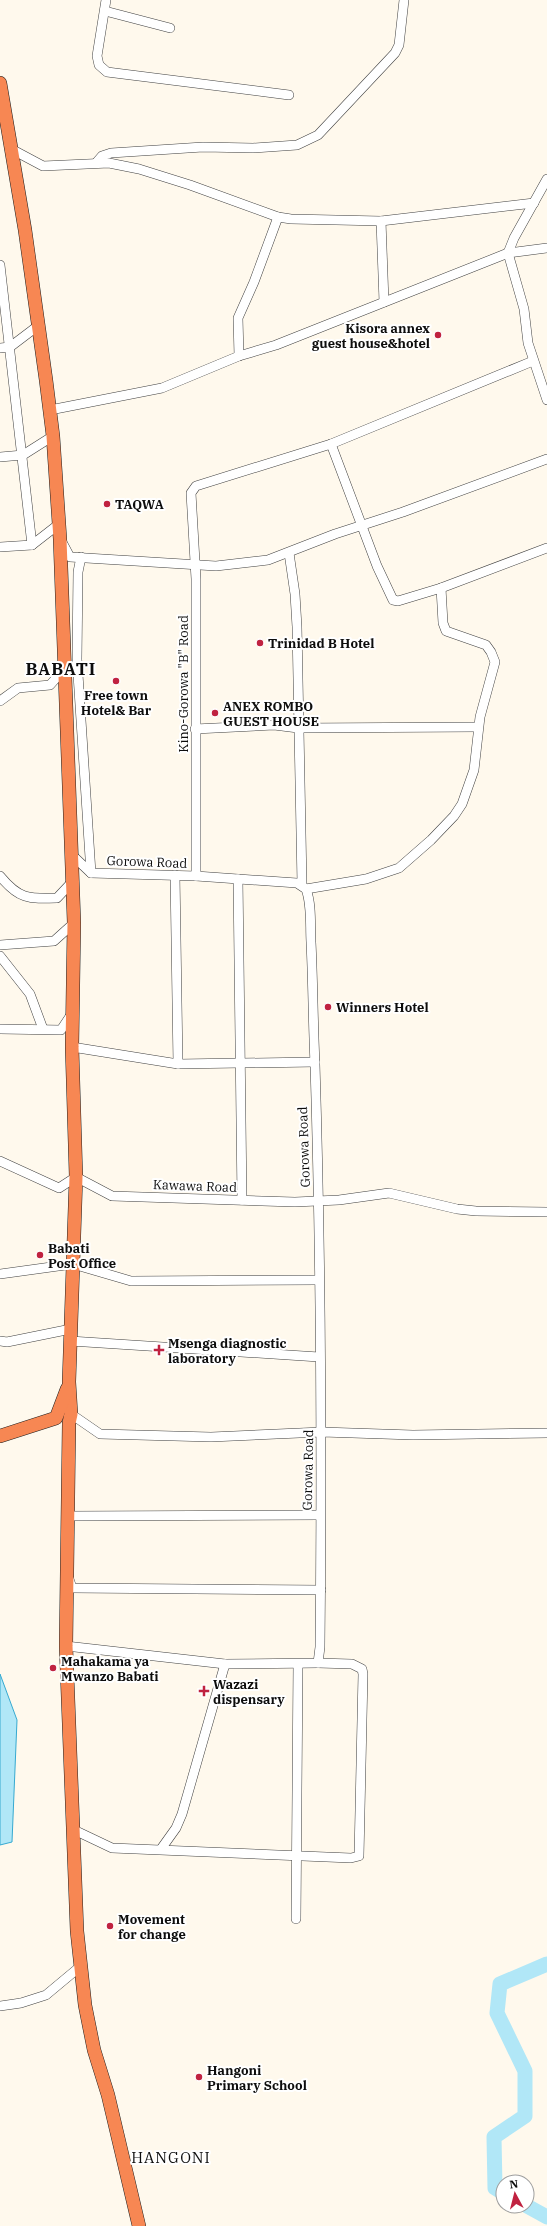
<svg xmlns="http://www.w3.org/2000/svg" width="547" height="2226" font-family="'IBM Plex Serif',serif">
<style>
.water{fill:#b1e7f7;stroke:#36a9d0}
.lines{fill:none;stroke-linecap:round;stroke-linejoin:round}
.river{stroke:#b1e7f7;stroke-width:15}
.minor-casing{stroke:#404040;stroke-width:10}
.highway-casing{stroke:#1e1e1e;stroke-width:14}
.minor{stroke:#fff;stroke-width:9}
.highway{stroke:#f78753;stroke-width:13}
.poi-dot{fill:#c02240;stroke:#fff;stroke-width:1.5}
.labels{text-anchor:middle;dominant-baseline:central;stroke-width:4;stroke-linejoin:round;paint-order:stroke}
.poi-label{font-size:13px;font-weight:bold;fill:#0d0d0d;stroke:#fff;text-anchor:start}
.street-label{font-size:13px;fill:#0d0d0d;stroke:#fff}
.quarter-label{font-size:15px;letter-spacing:1px;fill:#0d0d0d;stroke:#fff}
.district-label{font-size:17px;font-weight:bold;letter-spacing:1px;fill:#0d0d0d;stroke:#fff}
</style>
<rect width="100%" height="100%" fill="#fff9ed"/>
<!-- water -->
<polygon class="water" points="0,1674 17,1720 12,1842 0,1845"/>
<g class="lines">
<!-- river -->
<g class="river">
<polyline points="503,2193 495,2188 494,2137 525,2116 525,2071 497,2013 500,1984 547,1964"/>
<polyline points="527,2206 547,2217"/>
</g>
<defs>
<g id="minor">
<polyline points="106,0 97,56 99,65 107,72 289,95"/>
<polyline points="105,11 170,28"/>
<polyline points="13,150 43,166 109,163 139,169 190,185 278,217 291,219 381,221 534,203"/>
<polyline points="96,163 102,156 111,153 203,147 253,148 297,145 318,135 395,53 399,45 404,0"/>
<polyline points="547,179 514,238 508,253 524,309 528,343 547,400"/>
<polyline points="381,221 384,302"/>
<polyline points="0,265 32,545"/>
<polyline points="0,348 10,347 39,325"/>
<polyline points="239,356 238,318 254,282 278,217"/>
<polyline points="50,410 162,388 239,356 276,345 508,253 547,248"/>
<polyline points="331,444 377,566 393,600 398,601 441,588 547,548"/>
<polyline points="0,457 23,455 53,436"/>
<polyline points="62,542 70,557 216,566 268,560 335,534 403,512 547,459"/>
<polyline points="0,547 32,545 59,524"/>
<polyline points="289,553 295,594 297,627 302,884"/>
<polyline points="81,557 78,572 77,659 91,873"/>
<polyline points="0,701 18,688 50,685 65,668"/>
<polyline points="195,729 274,725 298,728 478,727"/>
<polyline points="175,875 178,1064"/>
<path d="M0,876C19,899 28,899 57,898L73,881"/>
<polyline points="196,876 196,579 191,493 196,486 331,444 533,361"/>
<polyline points="238,879 242,1200"/>
<polyline points="306,889 366,879 399,868 431,840 454,816 462,804 474,770 480,717 495,662 491,652 486,645 446,631 443,623 441,588"/>
<polyline points="0,945 54,941 74,923"/>
<polyline points="0,956 30,994 43,1029"/>
<polyline points="0,1029 61,1030 73,1012"/>
<polyline points="72,1047 178,1064 315,1062"/>
<polyline points="0,1161 59,1188 76,1177 112,1196 295,1202 339,1200 389,1193 457,1209 476,1211 547,1212"/>
<polyline points="0,1274 73,1264 131,1281 318,1280"/>
<polyline points="0,1341 7,1342 71,1329"/>
<polyline points="70,1341 319,1357"/>
<polyline points="71,1414 100,1434 211,1437 322,1432 413,1435 547,1433"/>
<polyline points="69,1516 320,1515"/>
<polyline points="69,1579 72,1588 321,1590"/>
<path d="M66,1646L225,1664L318,1663L320,1647C322,1453 321,1258 315,1064C313,1023 313,982 311,942C310,925 312,905 306,889L297,883L196,876L91,873L72,855"/>
<polyline points="72,1829 112,1848 351,1858 359,1856 363,1674 362,1669 352,1664 318,1663"/>
<polyline points="161,1849 176,1828 182,1814 225,1664"/>
<polyline points="296,1919 298,1664"/>
<polyline points="0,2006 21,2003 46,1995 82,1965"/>
</g>
<g id="highway">
<polyline points="0,83 25,230 46,380 53,436 60,539 74,923 72,1047 76,1177 69,1382 71,1414 69,1423 66,1646 77,1931 85,2005 94,2050 108,2095 139,2226"/>
<polyline points="0,1436 56,1418 67,1389"/>
</g>
</defs>
<!-- minor casing -->
<use href="#minor" class="minor-casing"/>
<!-- highway casing -->
<use href="#highway" class="highway-casing"/>
<!-- minor -->
<use href="#minor" class="minor"/>
<!-- highway -->
<use href="#highway" class="highway"/>
</g>
<!-- markers -->
<g class="poi-dot">
<circle cx="438" cy="335" r="4"/>
<circle cx="107" cy="504" r="4"/>
<circle cx="260" cy="643" r="4"/>
<circle cx="116" cy="681" r="4"/>
<circle cx="215" cy="713" r="4"/>
<circle cx="328" cy="1007" r="4"/>
<circle cx="40" cy="1255" r="4"/>
<path d="M157 1344h4v4h4v4h-4v4h-4v-4h-4v-4h4z"/>
<circle cx="53" cy="1668" r="4"/>
<path d="M202 1685h4v4h4v4h-4v4h-4v-4h-4v-4h4z"/>
<circle cx="110" cy="1926" r="4"/>
<circle cx="199" cy="2077" r="4"/>
</g>
<g class="labels">
<!-- poi labels -->
<g class="poi-label">
<text x="430" y="328" text-anchor="end">Kisora annex<tspan x="430" dy="15">guest house&amp;hotel</tspan></text>
<text x="115" y="504">TAQWA</text>
<text x="268" y="643">Trinidad B Hotel</text>
<text x="116" y="695" text-anchor="middle">Free town<tspan x="116" dy="15">Hotel&amp; Bar</tspan></text>
<text x="223" y="706">ANEX ROMBO<tspan x="223" dy="15">GUEST HOUSE</tspan></text>
<text x="336" y="1007">Winners Hotel</text>
<text x="48" y="1248">Babati<tspan x="48" dy="15">Post Office</tspan></text>
<text x="168" y="1343">Msenga diagnostic<tspan x="168" dy="15">laboratory</tspan></text>
<text x="61" y="1661">Mahakama ya<tspan x="61" dy="15">Mwanzo Babati</tspan></text>
<text x="213" y="1684">Wazazi<tspan x="213" dy="15">dispensary</tspan></text>
<text x="118" y="1919">Movement<tspan x="118" dy="15">for change</tspan></text>
<text x="207" y="2070">Hangoni<tspan x="207" dy="15">Primary School</tspan></text>
</g>
<!-- street labels -->
<g class="street-label">
<text transform="translate(183 684) rotate(-90)">Kino-Gorowa "B" Road</text>
<text transform="translate(147 862) rotate(2)">Gorowa Road</text>
<text transform="translate(304 1147) rotate(-92)">Gorowa Road</text>
<text transform="translate(195 1186) rotate(2)">Kawawa Road</text>
<text transform="translate(308 1470) rotate(-89)">Gorowa Road</text>
</g>
<!-- quarter labels -->
<g class="quarter-label">
<text x="171" y="2157">HANGONI</text>
</g>
<!-- district labels -->
<g class="district-label">
<text x="61" y="669">BABATI</text>
</g>
</g>
<!-- north arrow -->
<g transform="translate(515 2194) rotate(353)"><circle r="19" fill="#ffffff" stroke="#9e9e9e"/>
<path d="M0-3L7 15L0 10L-7 15Z" fill="#c02240"/>
<text y="-6" font-size="11" font-weight="bold" text-anchor="middle" fill="#0d0d0d">N</text>
</g>
</svg>
